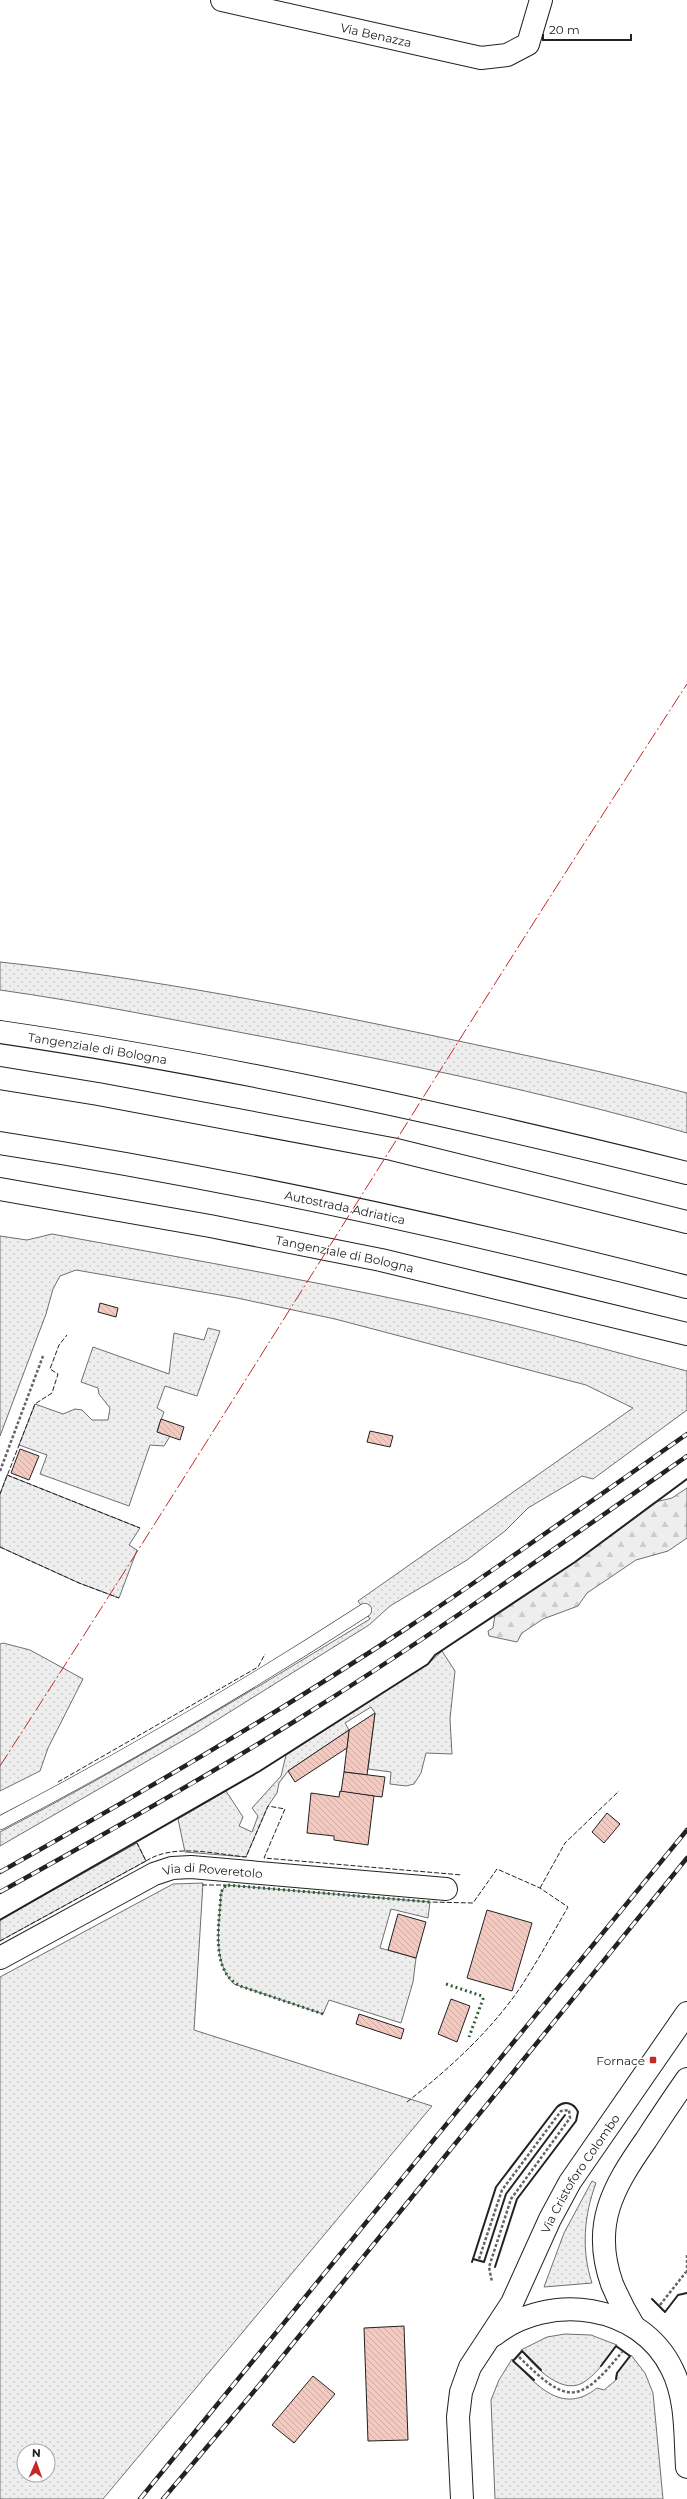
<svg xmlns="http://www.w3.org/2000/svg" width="687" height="2499" font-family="Montserrat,sans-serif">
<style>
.green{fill:url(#green-dots);stroke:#6f6f6f;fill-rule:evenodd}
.forest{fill:url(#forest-firs);stroke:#6f6f6f}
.building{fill:url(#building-back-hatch);stroke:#222}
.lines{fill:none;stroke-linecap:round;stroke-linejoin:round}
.lane-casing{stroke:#222;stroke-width:14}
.street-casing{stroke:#222;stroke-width:24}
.primary-casing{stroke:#222;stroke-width:24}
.highway-casing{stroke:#222;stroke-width:24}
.path{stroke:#646464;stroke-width:2.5;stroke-dasharray:3 2;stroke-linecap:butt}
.lane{stroke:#fff;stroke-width:13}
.street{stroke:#fff;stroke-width:22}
.primary{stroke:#fff;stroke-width:22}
.highway{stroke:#fff;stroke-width:22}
.rail-casing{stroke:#222;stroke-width:4.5}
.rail{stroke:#fff;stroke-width:3;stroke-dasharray:9;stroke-linecap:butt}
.hedge{stroke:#2f5e38;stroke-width:3;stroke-dasharray:2 3;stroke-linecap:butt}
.fence{stroke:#222;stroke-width:1;stroke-dasharray:5 2;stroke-linecap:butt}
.wall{stroke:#222;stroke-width:2}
.power{stroke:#c62828;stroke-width:1;stroke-dasharray:14 3 2 3;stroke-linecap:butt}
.poi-dot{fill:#c62828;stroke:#fff;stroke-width:1.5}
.labels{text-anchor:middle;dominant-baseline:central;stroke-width:3;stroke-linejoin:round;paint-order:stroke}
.street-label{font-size:12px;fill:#222;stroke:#fff}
.poi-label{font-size:12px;fill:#222;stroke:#fff;text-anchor:end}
</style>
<defs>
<pattern id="green-dots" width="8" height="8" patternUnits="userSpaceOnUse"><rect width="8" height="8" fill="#eee"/><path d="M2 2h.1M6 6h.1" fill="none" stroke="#ccc" stroke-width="1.8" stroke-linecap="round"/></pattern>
<pattern id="forest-firs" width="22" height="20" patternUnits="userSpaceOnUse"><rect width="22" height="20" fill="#eee"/><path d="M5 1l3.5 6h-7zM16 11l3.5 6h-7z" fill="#ccc"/></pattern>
<pattern id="building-back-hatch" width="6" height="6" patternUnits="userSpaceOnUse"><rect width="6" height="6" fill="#f3c9c0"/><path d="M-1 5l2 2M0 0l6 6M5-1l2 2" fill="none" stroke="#d0aca5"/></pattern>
</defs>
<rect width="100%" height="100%" fill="#fff"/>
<!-- green -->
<g class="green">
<path d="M0,962C149,978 297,1007 444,1038C525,1055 606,1072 687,1093V1133C544,1092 399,1062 254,1035C169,1019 85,1002 0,990Z"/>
<path d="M52,1234C195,1260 337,1285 478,1317C548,1333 618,1353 687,1371V1410L593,1479L582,1476L528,1508L505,1531L467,1560L390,1606L369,1625L196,1733L0,1846V1832C127,1766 248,1693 370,1619L358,1601L633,1408L586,1385L335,1319L237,1298L76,1270L60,1276L53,1289L46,1314L0,1436V1236L27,1240Z"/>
<polygon points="208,1328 220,1331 197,1396 165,1386 157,1408 164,1412 157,1431 170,1436 164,1446 150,1445 129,1506 40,1474 47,1455 19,1445 35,1404 63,1414 75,1409 82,1410 92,1420 108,1420 110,1408 99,1394 98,1388 81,1382 93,1347 169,1374 174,1333 204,1340"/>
<polygon points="7,1475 140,1528 129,1545 137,1550 119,1598 79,1583 0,1547 0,1494"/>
<polygon points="3,1643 30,1650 83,1679 48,1748 40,1771 0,1791 0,1644"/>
<polygon points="442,1651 455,1671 450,1719 452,1754 426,1753 421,1773 414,1784 406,1786 390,1784 391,1772 368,1769 375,1713 371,1707 345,1723 349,1730 288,1771 279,1783 277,1793 268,1806 246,1857 185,1852 178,1819 226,1791 243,1817 239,1826 252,1832 258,1816 252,1808 281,1776 286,1755 428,1664"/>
<polygon points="137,1843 146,1861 0,1941 0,1920"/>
<path d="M203,1883L194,2030L432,2106L103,2499H0V1977L173,1884ZM24,2451H48V2475H24Z"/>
<path d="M226,1885L430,1902L428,1918L391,1909L380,1948L416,1958L413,1982L401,2023L329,2000L323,2014L234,1984C211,1962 220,1920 221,1892Z"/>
<path d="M592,2181L596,2183C584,2215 581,2250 592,2283L544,2287L564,2233Z"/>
<path d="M565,2334L591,2335L617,2345C608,2357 599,2371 587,2380C564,2399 535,2367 521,2350L547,2337Z"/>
<path d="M631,2355L645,2373L653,2393L663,2499H495L491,2400L499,2380L512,2359C536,2385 562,2416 597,2388L604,2390L616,2380L617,2373Z"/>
</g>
<!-- forest -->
<polygon class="forest" points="687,1488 687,1538 668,1551 636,1560 587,1593 578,1606 543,1619 522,1633 517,1642 489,1636 488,1631 493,1628 495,1615 575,1562 655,1502 672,1498"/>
<!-- building -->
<g class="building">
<polygon points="100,1303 118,1308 116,1317 98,1312"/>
<polygon points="161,1419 184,1427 180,1440 157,1432"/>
<polygon points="370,1431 393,1436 390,1447 367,1442"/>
<polygon points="20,1449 39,1456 29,1480 11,1473"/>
<polygon points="375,1713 367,1775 344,1772 349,1730"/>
<polygon points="349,1730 347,1748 295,1782 288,1771"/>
<polygon points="344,1772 385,1777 382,1797 341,1792"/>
<polygon points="340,1791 374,1796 368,1845 334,1840 334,1836 307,1833 311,1793 339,1797"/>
<polygon points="607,1813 620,1824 604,1843 592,1832"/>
<polygon points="487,1910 532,1923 512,1991 467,1978"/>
<polygon points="398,1914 426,1922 416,1958 388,1950"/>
<polygon points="451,1999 470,2006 457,2042 438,2034"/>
<polygon points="359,2014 404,2029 401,2039 356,2024"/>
<polygon points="404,2326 408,2440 368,2441 364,2328"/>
<polygon points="313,2376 335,2394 294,2443 272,2425"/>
</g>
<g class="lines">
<defs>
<path id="lane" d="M0,1823C125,1758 246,1687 365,1610"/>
<g id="street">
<path id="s1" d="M222,0L481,58L507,55L528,44L541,0"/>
<path id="s2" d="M0,1958L154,1874L172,1868L191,1867L446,1889"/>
</g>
<g id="primary">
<path d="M633,2325C625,2312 618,2298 612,2284C591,2225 613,2187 646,2140C659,2120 673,2099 687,2079"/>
<path d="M494,2335C549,2292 640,2303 672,2369C687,2399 685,2435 687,2467"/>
<path id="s3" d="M462,2499L458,2417L461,2392L470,2367L512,2303L550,2219L570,2182L687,2013"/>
</g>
<g id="highway">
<path id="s4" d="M0,1032C232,1066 460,1117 687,1173"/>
<polyline points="0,1078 98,1094 392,1149 687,1222"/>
<path id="s5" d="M0,1143C232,1179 460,1229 687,1287"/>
<path id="s6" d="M0,1189L210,1226L381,1260L687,1334"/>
</g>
</defs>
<!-- lane casing -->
<use href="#lane" class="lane-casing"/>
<!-- street casing -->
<use href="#street" class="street-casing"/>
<!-- primary casing -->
<use href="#primary" class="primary-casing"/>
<!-- highway casing -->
<use href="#highway" class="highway-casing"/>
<!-- path -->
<g class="path">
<polyline points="0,1471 43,1356"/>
<polyline points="479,2259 502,2190 561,2111 569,2110 570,2118 511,2199 489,2267 492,2282"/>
<polyline points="687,2273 687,2253"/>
<polyline points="660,2305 686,2272"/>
<path d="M519,2357C567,2404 578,2406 622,2352"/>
</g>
<!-- lane -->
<use href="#lane" class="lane"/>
<!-- street -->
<use href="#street" class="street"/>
<!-- primary -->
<use href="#primary" class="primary"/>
<!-- highway -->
<use href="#highway" class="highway"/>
<defs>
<g id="rail">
<path d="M0,1872C138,1795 275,1715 407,1628C502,1565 594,1499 687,1434"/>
<path d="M0,1892C105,1834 210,1775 311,1711C440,1630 563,1543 687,1456"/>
<polyline points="140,2499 687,1830"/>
<polyline points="163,2499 261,2383 687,1858"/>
</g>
</defs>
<!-- rail casing -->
<use href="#rail" class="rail-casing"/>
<!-- rail -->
<use href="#rail" class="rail"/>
<!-- hedge -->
<g class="hedge">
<polyline points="446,1984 482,1996 483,1999 469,2037"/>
<path d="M323,2014L243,1987C208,1974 220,1922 221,1892L226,1885L430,1902"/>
</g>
<!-- fence -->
<g class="fence">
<polyline points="7,1475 140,1528"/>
<polyline points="0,1494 35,1404 52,1393 58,1374 50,1369 59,1345 67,1335"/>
<polyline points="0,1547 79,1583 119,1598"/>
<polyline points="58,1782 258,1667 265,1654"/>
<path d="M146,1861C174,1843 215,1854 246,1857L268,1806L285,1809L264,1858L462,1875"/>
<polyline points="202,1885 226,1885"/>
<polyline points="540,1888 565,1843 619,1791"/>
<polyline points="0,1941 146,1861 137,1843"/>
<path d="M407,2102C449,2069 492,2030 522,1985C538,1960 553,1933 568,1907L540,1888L497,1869L473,1903L430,1902"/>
</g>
<!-- wall -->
<g class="wall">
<polyline points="0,1920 260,1771 428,1664 435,1655 575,1562 687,1479"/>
<polyline points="473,2259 484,2262 506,2194 565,2115"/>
<path d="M472,2262L496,2187L557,2107C565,2100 574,2103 578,2112L576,2121L517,2199L495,2267"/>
<polyline points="652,2299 665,2312 678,2295 687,2293"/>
<polyline points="601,2366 616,2346 630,2356 617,2373 616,2379"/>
<polyline points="534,2380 513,2361 522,2351 541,2370"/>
</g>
<!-- power -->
<path class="power" d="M0,1766C232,1407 454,1042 687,684"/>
</g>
<!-- markers -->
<rect class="poi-dot" x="649" y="2056" width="8" height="8" rx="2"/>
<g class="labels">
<!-- street labels -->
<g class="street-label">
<text stroke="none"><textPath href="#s1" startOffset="158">Via Benazza</textPath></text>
<text stroke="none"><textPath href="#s4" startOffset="99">Tangenziale di Bologna</textPath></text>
<text stroke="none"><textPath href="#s5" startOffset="351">Autostrada Adriatica</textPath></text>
<text stroke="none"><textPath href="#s6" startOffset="351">Tangenziale di Bologna</textPath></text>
<text stroke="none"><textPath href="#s2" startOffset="235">Via di Roveretolo</textPath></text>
<text stroke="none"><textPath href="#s3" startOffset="357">Via Cristoforo Colombo</textPath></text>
</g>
<!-- poi labels -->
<g class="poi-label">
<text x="645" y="2060">Fornace</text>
</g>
</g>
<!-- north arrow -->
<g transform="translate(36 2463) rotate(2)"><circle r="19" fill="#ffffff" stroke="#a7a7a7"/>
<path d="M0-3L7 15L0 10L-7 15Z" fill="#c62828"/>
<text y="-6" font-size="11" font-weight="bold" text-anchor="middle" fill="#222222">N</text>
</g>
<!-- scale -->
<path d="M543 34v6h88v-6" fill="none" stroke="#222222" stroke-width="2"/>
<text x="549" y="34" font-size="12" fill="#222222" stroke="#ffffff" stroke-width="3" paint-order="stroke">20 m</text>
</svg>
